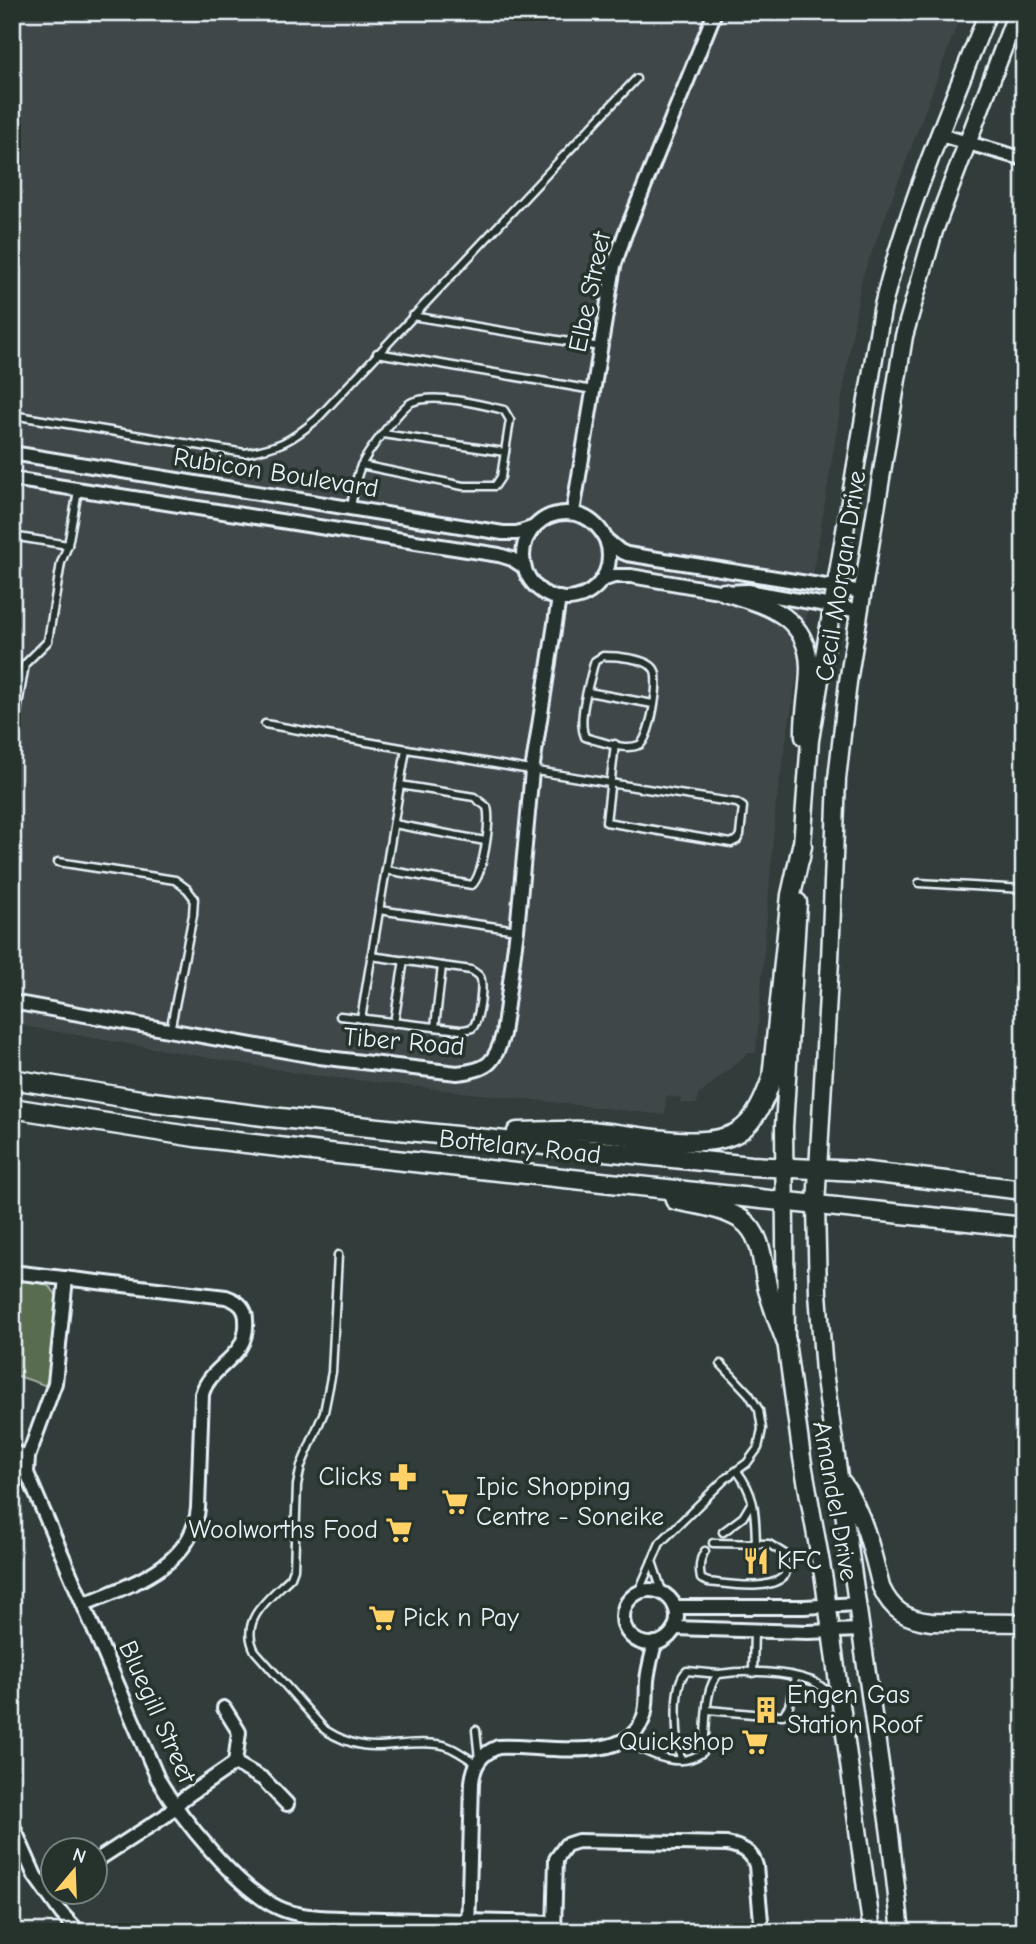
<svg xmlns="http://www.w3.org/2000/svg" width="1036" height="1944" font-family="'Comic Neue',sans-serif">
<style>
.built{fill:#40474a}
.green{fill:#586c4f;stroke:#a0aea4;stroke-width:2}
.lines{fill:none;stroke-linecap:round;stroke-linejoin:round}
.service-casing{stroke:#e8f1f8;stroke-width:11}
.minor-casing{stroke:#e8f1f8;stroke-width:18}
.tertiary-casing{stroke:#e8f1f8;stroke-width:21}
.secondary-casing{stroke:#e8f1f8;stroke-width:23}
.service{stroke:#26332d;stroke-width:6}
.minor{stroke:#26332d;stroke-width:12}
.tertiary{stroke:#26332d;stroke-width:16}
.secondary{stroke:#26332d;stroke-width:18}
.labels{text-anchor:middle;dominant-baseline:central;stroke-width:7;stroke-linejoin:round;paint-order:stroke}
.street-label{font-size:26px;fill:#e8f1f8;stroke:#26332d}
.poi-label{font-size:26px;fill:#e8f1f8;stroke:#26332d;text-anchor:start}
</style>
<rect width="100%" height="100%" fill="#323c3a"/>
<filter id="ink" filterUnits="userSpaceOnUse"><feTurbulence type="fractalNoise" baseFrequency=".0143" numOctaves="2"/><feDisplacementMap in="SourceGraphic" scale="14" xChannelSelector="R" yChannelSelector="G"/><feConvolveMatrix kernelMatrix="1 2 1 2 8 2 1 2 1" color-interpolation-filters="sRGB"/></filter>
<g filter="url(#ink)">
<!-- built -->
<polygon class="built" points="12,12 962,12 861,281 776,803 756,1053 748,1053 698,1096 697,1104 680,1103 681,1098 666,1096 665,1115 303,1074 12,1024"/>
<!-- green -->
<path class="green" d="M12,1279C29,1281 50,1279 57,1297L47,1386L12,1374Z"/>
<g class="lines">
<defs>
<g id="service">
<polyline points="412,316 600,347"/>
<polyline points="377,353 593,390"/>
<path d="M12,415L245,453C279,447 290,442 317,419L636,79"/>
<polyline points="383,434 505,452"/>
<path d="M351,509C353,495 355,479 361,466C366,454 402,406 412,402C435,393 480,404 504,410L510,420L501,477L495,486H463L361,465"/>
<polyline points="12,536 68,545"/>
<path d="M603,656C615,656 647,658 654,669C661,678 650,741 639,745C625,751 604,742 591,739L585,737C577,720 589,685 593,667L595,661Z"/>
<polyline points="588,692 653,704"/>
<path d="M265,724C422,752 579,779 737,803L743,807L740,835L737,840L731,843L606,822L615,744"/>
<polyline points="12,741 25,664 48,641 61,563 68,545 78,491"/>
<polyline points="394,824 485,841"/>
<polyline points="58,862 175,880 187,889 194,898 193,915 170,1031"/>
<path d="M386,870L472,885C483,875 491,822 487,807L474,797L400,785"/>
<polyline points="919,883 1024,889"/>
<polyline points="379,910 517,930"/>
<path d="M340,1016L460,1030C462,1030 470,1029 472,1028C479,1023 484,984 480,977C478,974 474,972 471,970L371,956"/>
<polyline points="361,1019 406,749"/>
<polyline points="394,1023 404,960"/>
<polyline points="435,1027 442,966"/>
<path d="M338,1255L332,1372L324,1412L301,1466L297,1485L294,1569L291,1577C271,1597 238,1619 255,1651L325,1730C371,1759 390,1739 437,1744C451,1745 464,1756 476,1763"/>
<path d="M737,1471C756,1496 755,1514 756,1544"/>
<polyline points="723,1532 743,1517 752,1502"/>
<path d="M705,1551C699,1559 699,1569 701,1579L708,1582C729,1584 770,1592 785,1575V1554L769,1544L713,1543"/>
<polyline points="652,1561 663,1594"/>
<polyline points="638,1593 660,1543 725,1479 747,1463 758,1448 762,1429 759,1410 749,1394 721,1364"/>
<polyline points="753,1673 754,1629"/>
<polyline points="708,1710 753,1714"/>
<polyline points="778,1715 783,1715 789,1706 795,1677"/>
<polyline points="476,1730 479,1759"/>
<path d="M626,1741C649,1753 678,1771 703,1752C708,1730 702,1689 719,1674C747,1670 785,1671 812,1681C822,1685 830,1694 838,1702"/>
<path d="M681,1760C677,1742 671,1683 687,1671L719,1674"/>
</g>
<g id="minor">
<polyline points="940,135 1024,159"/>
<polyline points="12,453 503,533 517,533 532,528"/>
<polyline points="12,479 499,555 512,559 524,567"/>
<polyline points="573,512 614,266 625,234 715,12"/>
<circle cx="566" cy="556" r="43"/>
<polyline points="608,541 620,551 627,554 863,592"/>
<polyline points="602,580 614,576 631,576 724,592 748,591 860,611"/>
<path d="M12,1002L319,1057L457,1073C487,1070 495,1064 503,1034L517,930L532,771L559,598"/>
<path d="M12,1272L226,1297C238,1301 246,1307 246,1320C249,1359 211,1363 202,1394L198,1508C193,1566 130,1585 84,1604"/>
<path d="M66,1278L55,1383L28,1457L27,1473L158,1779C181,1818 238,1890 279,1908C299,1917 321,1917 342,1918L554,1923"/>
<polyline points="12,1452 28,1457"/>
<circle cx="650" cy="1617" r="27"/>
<polyline points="675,1607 804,1607 857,1604"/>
<polyline points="674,1628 808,1632 861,1630"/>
<polyline points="224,1708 239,1732 235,1763"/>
<polyline points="12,1824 35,1876 62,1914 79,1932"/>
<polyline points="94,1862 165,1816 184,1798 235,1763 263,1779 287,1804"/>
<path d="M554,1931L556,1859L566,1845L578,1841L727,1844C741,1847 752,1851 756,1866L762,1932"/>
<path d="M468,1932L472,1782C474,1764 481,1754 498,1747C537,1744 626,1766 643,1719C648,1707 646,1693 647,1681C648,1668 652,1656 655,1643"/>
</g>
<g id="tertiary">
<path d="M724,592C765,605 808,615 809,667C809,691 803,713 804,737"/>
<path d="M801,858L810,740L882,310C906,207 950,110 988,12"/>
<polyline points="798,902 784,1127 786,1341 802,1458 824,1580 872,1932"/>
<path d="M843,1483C864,1515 872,1550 881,1587C892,1611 906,1619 931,1622L1024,1623"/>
<polyline points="901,1932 890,1834 824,1372 818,1293 816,1205 830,960 837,779 848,682 904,336 934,231 1017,12"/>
</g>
<g id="secondary">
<polyline points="12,1079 146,1101 271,1117 751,1166 859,1171 1024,1190"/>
<polyline points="12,1108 195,1137 329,1153 1024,1227"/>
<path d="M517,1132C541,1132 564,1130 588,1131C629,1133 702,1153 738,1132C756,1121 765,1098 772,1078L791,895L802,846"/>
<path d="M675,1200C698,1205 722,1207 742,1220C764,1236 762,1266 768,1290C773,1307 779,1324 786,1341"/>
</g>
</defs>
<!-- service casing -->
<use href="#service" class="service-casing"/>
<!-- minor casing -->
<use href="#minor" class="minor-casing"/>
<!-- tertiary casing -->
<use href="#tertiary" class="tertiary-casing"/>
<!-- secondary casing -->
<use href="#secondary" class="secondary-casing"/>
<!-- service -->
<use href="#service" class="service"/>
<!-- minor -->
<use href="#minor" class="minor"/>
<!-- tertiary -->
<use href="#tertiary" class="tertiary"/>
<!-- secondary -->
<use href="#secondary" class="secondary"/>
</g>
</g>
<!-- icons -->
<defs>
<symbol id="pharmacy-bare" viewBox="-9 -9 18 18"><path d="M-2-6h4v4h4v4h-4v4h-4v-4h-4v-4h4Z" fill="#ffd166" stroke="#26332d" stroke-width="2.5" paint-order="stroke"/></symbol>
<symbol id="supermarket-bare" viewBox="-9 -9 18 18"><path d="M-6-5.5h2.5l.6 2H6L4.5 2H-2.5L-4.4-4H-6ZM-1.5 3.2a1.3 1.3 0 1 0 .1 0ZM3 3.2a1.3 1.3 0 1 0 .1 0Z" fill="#ffd166" stroke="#26332d" stroke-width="2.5" paint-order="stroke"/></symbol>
<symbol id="restaurant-bare" viewBox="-9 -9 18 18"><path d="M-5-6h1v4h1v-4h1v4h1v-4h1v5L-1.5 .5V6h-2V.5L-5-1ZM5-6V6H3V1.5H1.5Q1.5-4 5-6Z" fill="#ffd166" stroke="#26332d" stroke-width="2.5" paint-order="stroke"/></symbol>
<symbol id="building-bare" viewBox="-9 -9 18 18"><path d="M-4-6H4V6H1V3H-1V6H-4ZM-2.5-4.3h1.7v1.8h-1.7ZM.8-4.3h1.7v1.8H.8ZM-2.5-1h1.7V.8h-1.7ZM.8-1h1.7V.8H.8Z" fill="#ffd166" stroke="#26332d" stroke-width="2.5" paint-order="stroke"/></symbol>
</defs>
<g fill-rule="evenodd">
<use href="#pharmacy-bare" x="384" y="1458" width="38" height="38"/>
<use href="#supermarket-bare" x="436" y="1483" width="38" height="38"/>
<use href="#supermarket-bare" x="380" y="1511" width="38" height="38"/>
<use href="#restaurant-bare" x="737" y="1542" width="38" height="38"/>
<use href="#supermarket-bare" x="363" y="1599" width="38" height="38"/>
<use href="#building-bare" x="747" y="1691" width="38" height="38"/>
<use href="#supermarket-bare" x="736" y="1723" width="38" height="38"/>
</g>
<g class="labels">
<!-- street labels -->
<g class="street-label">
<text transform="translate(590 292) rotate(-78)">Elbe Street</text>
<text transform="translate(276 473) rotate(9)">Rubicon Boulevard</text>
<text transform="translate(841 576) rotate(-81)">Cecil Morgan Drive</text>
<text transform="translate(404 1042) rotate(5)">Tiber Road</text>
<text transform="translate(520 1147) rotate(6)">Bottelary Road</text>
<text transform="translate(835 1501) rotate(80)">Amandel Drive</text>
<text transform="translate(157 1712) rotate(66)">Bluegill Street</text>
</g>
<!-- poi labels -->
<g class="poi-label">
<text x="382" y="1477" text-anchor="end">Clicks</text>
<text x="476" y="1487">Ipic Shopping<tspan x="476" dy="30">Centre - Soneike</tspan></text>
<text x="378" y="1530" text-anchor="end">Woolworths Food</text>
<text x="777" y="1561">KFC</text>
<text x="403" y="1618">Pick n Pay</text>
<text x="787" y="1695">Engen Gas<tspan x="787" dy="30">Station Roof</tspan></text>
<text x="734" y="1742" text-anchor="end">Quickshop</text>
</g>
</g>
<!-- margin -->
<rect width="1036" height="1944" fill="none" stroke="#26332d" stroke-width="42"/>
<rect x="21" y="21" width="994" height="1902" fill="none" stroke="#e8f1f8" stroke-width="2.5" filter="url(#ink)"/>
<!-- north arrow -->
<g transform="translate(74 1871) rotate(19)"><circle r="33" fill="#26332d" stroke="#747f7e" stroke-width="2"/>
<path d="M0-5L12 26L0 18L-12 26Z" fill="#ffd166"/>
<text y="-10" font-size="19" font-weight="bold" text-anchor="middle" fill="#e8f1f8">N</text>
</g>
</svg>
